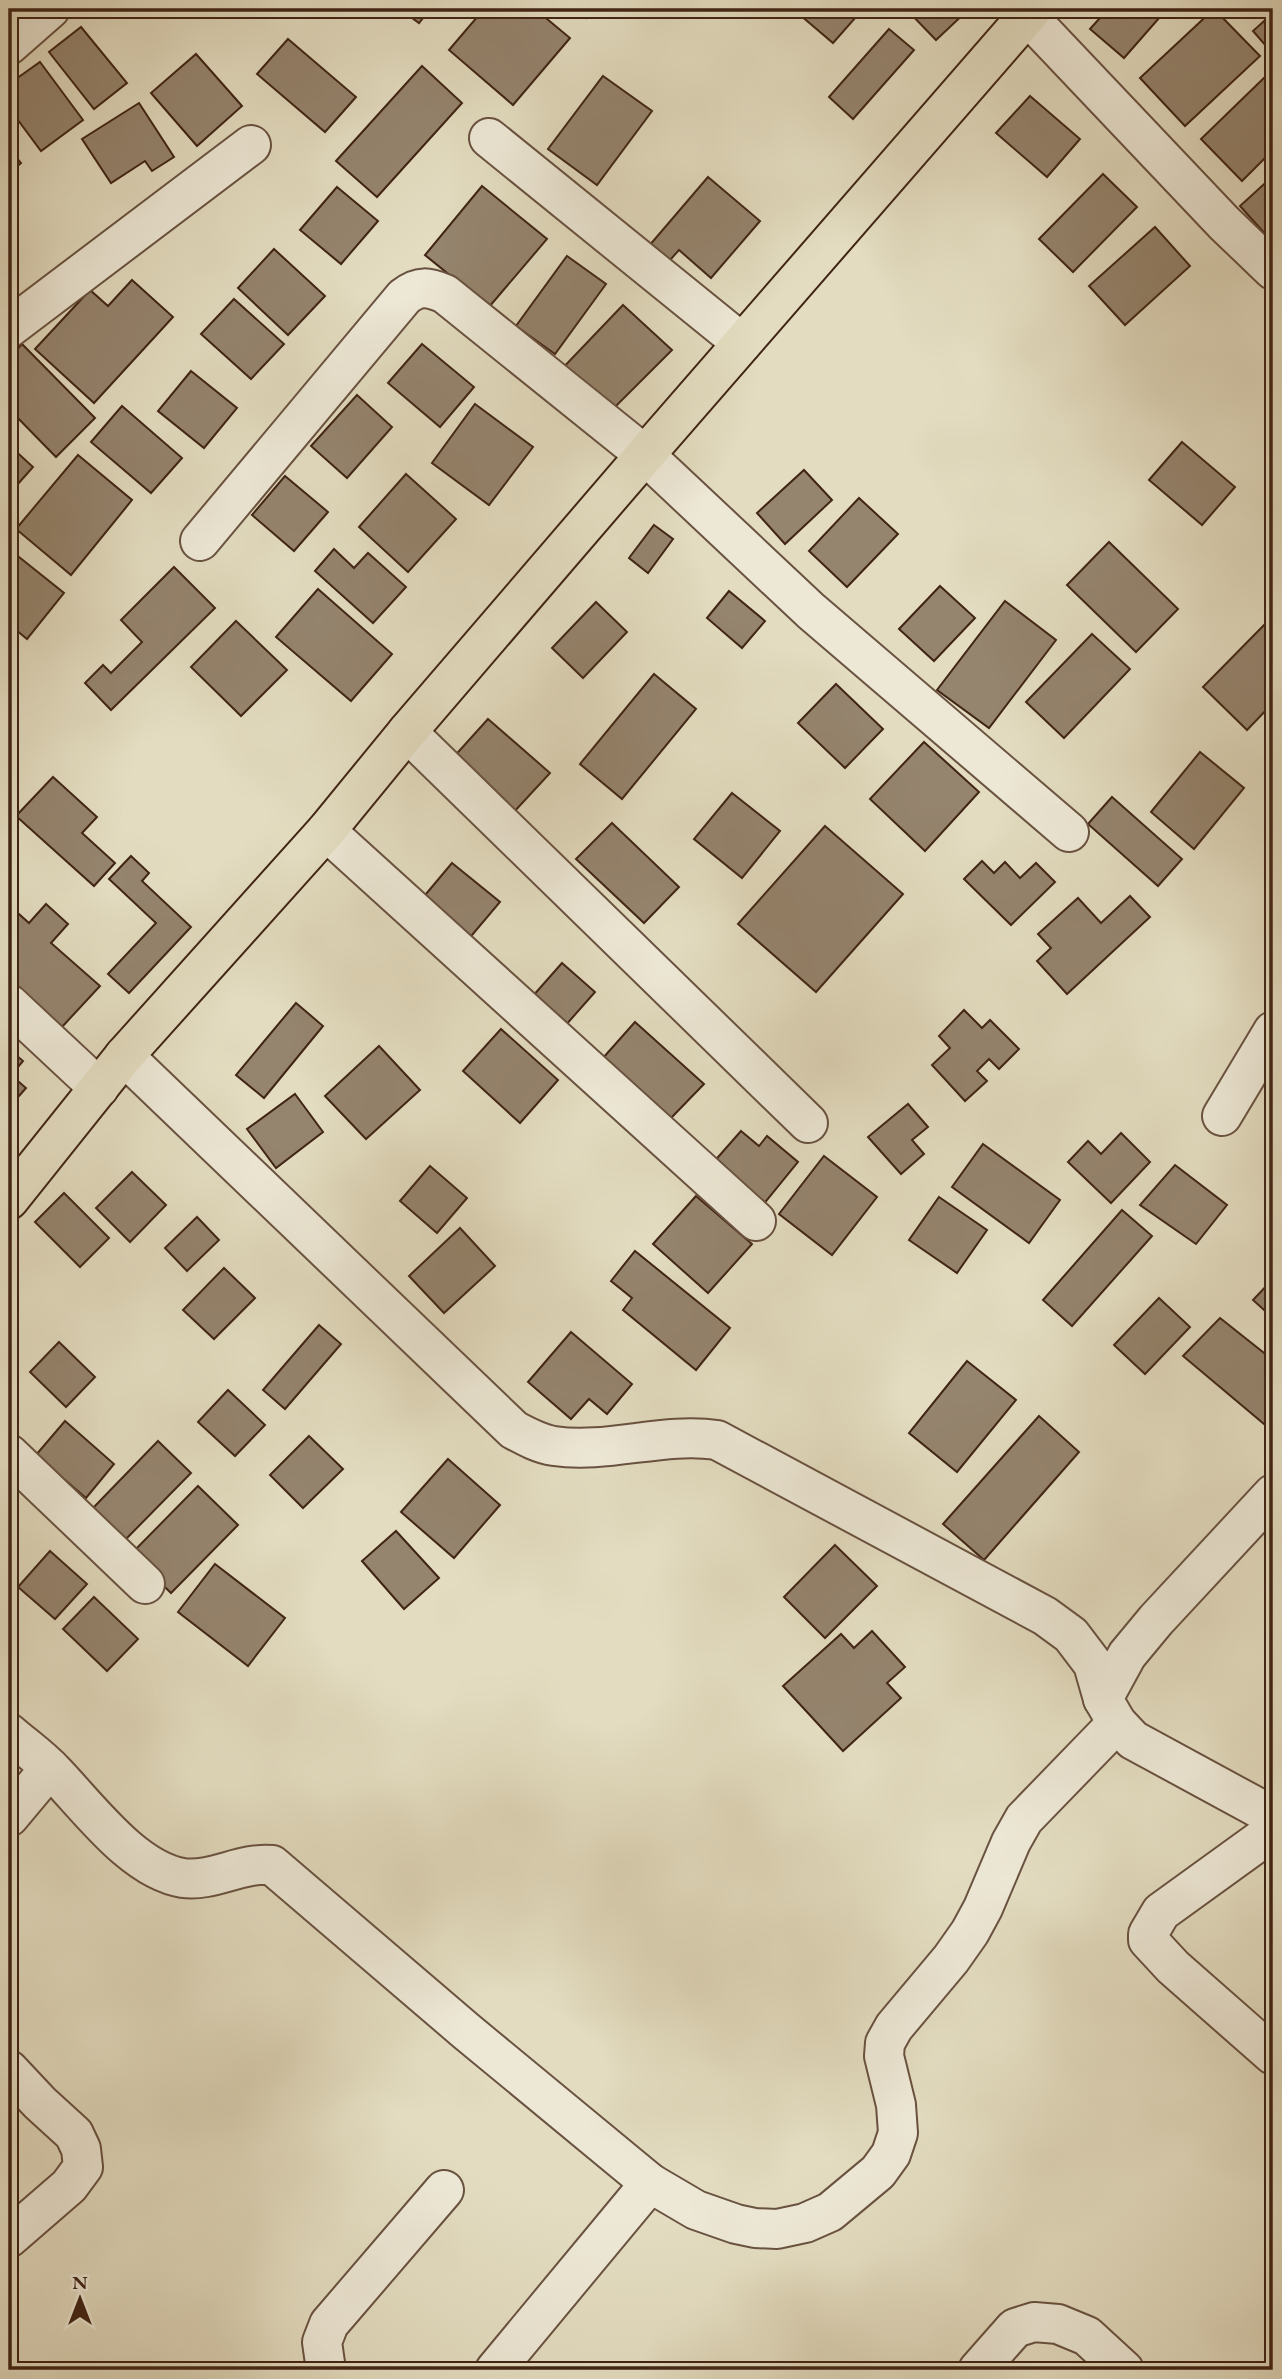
<svg xmlns="http://www.w3.org/2000/svg" width="1282" height="2379" font-family="'EB Garamond',serif">
<style>
.building{fill:#95846e;stroke:#402415;stroke-width:2}
.lines{fill:none;stroke-linecap:round;stroke-linejoin:round}
.minor-casing{stroke:#695240;stroke-width:42}
.major-casing{stroke:#402415;stroke-width:42}
.minor{stroke:#ede8d6;stroke-width:38}
.major{stroke:#e3dcc0;stroke-width:38}
</style>
<rect width="100%" height="100%" fill="#e3dcc0"/>
<filter id="stains"><feTurbulence type="fractalNoise" baseFrequency=".00286" numOctaves="4"/><feColorMatrix values="0 0 0 0 .2 0 0 0 0 .09 0 0 0 0 .02 0 0 0 .5 -.17"/></filter>
<radialGradient id="worn" r=".72"><stop offset=".6" stop-color="#630" stop-opacity="0"/><stop offset="1" stop-color="#630" stop-opacity=".3"/></radialGradient>
<!-- building -->
<g class="building">
<polygon points="400,9 430,9 419,23"/>
<polygon points="484,9 535,9 570,38 513,105 449,50"/>
<polygon points="575,9 593,9 586,18"/>
<polygon points="793,9 863,9 833,43"/>
<polygon points="906,9 969,9 936,40"/>
<polygon points="1108,9 1167,9 1124,58 1090,29"/>
<polygon points="1214,9 1260,56 1185,126 1140,78"/>
<polygon points="1273,13 1273,54 1253,31"/>
<polygon points="81,27 127,83 94,109 49,52"/>
<polygon points="889,29 914,50 853,119 829,97"/>
<polygon points="288,39 356,97 325,132 257,74"/>
<polygon points="196,54 242,106 197,146 151,93"/>
<polygon points="40,62 83,120 41,151 9,108 9,84"/>
<polygon points="422,66 462,103 377,197 336,161"/>
<polygon points="603,76 652,111 597,185 548,149"/>
<polygon points="1266,76 1273,84 1273,150 1242,181 1201,139"/>
<polygon points="1030,96 1080,139 1047,177 996,133"/>
<polygon points="139,103 174,157 152,171 145,161 111,183 82,139"/>
<polygon points="9,148 21,163 9,173"/>
<polygon points="1103,174 1137,207 1073,272 1039,239"/>
<polygon points="1273,176 1273,231 1267,236 1240,206"/>
<polygon points="708,177 760,221 711,278 679,250 662,269 643,253"/>
<polygon points="482,186 547,239 489,307 425,255"/>
<polygon points="337,187 378,221 341,264 300,230"/>
<polygon points="1155,227 1190,266 1125,325 1089,286"/>
<polygon points="274,249 325,296 288,335 238,288"/>
<polygon points="567,256 606,284 555,354 516,326"/>
<polygon points="132,280 173,317 94,403 35,349 90,290 108,306"/>
<polygon points="234,299 284,344 251,379 201,334"/>
<polygon points="623,305 672,350 607,415 558,373"/>
<polygon points="22,344 95,418 56,457 9,409 9,358"/>
<polygon points="422,344 474,387 440,427 388,383"/>
<polygon points="191,371 237,408 204,448 158,411"/>
<polygon points="357,395 392,427 347,478 311,446"/>
<polygon points="475,404 533,447 489,505 432,463"/>
<polygon points="122,406 182,458 151,493 91,442"/>
<polygon points="1182,442 1235,487 1202,525 1149,480"/>
<polygon points="9,445 33,467 9,494"/>
<polygon points="78,455 132,500 71,575 16,529"/>
<polygon points="804,470 832,500 785,544 757,513"/>
<polygon points="406,474 456,519 408,572 359,527"/>
<polygon points="285,476 328,512 294,551 252,515"/>
<polygon points="859,498 898,534 847,587 809,551"/>
<polygon points="654,525 673,539 648,573 629,558"/>
<polygon points="1109,542 1178,609 1136,652 1067,585"/>
<polygon points="9,549 64,593 27,639 9,624"/>
<polygon points="334,549 354,568 368,553 406,587 373,623 315,571"/>
<polygon points="174,567 215,608 111,710 85,683 103,665 111,673 142,642 121,620"/>
<polygon points="940,586 975,618 934,661 899,629"/>
<polygon points="318,589 392,654 351,701 276,637"/>
<polygon points="729,591 765,621 742,648 707,618"/>
<polygon points="1005,601 1056,640 989,728 937,690"/>
<polygon points="596,602 627,632 583,678 552,648"/>
<polygon points="1271,618 1273,620 1273,703 1247,730 1203,687"/>
<polygon points="236,621 287,670 241,716 191,667"/>
<polygon points="1092,634 1130,669 1064,738 1026,702"/>
<polygon points="654,674 696,709 622,799 580,764"/>
<polygon points="836,684 883,729 845,768 798,723"/>
<polygon points="488,719 550,773 512,814 451,760"/>
<polygon points="924,742 979,792 925,851 870,799"/>
<polygon points="1200,752 1244,788 1194,849 1151,812"/>
<polygon points="53,777 97,817 82,833 115,863 94,886 16,816"/>
<polygon points="732,793 780,831 742,878 694,839"/>
<polygon points="1112,797 1182,859 1158,886 1088,824"/>
<polygon points="612,823 679,887 644,923 576,859"/>
<polygon points="825,826 903,894 816,992 738,924"/>
<polygon points="131,856 149,873 142,881 191,927 129,993 108,974 156,923 109,879"/>
<polygon points="982,861 994,873 1005,862 1020,878 1036,863 1055,882 1011,925 964,879"/>
<polygon points="452,863 500,902 467,941 421,900"/>
<polygon points="1130,896 1150,917 1067,994 1037,961 1051,948 1038,934 1078,898 1101,923"/>
<polygon points="46,904 68,924 51,943 100,986 61,1028 9,982 9,905 29,923"/>
<polygon points="562,963 595,992 565,1026 532,997"/>
<polygon points="296,1003 323,1026 264,1098 236,1075"/>
<polygon points="964,1010 982,1028 990,1020 1019,1049 999,1069 989,1059 977,1071 987,1081 965,1101 932,1065 950,1048 939,1036"/>
<polygon points="635,1022 704,1084 670,1119 603,1058"/>
<polygon points="501,1029 558,1080 520,1123 463,1071"/>
<polygon points="379,1046 420,1090 366,1139 325,1096"/>
<polygon points="9,1049 23,1061 11,1075 26,1088 12,1104 9,1101"/>
<polygon points="295,1094 323,1132 276,1168 247,1129"/>
<polygon points="908,1104 928,1127 912,1140 924,1154 901,1174 868,1137"/>
<polygon points="741,1131 759,1146 767,1136 798,1162 762,1206 712,1164"/>
<polygon points="1121,1133 1150,1162 1111,1203 1068,1162 1088,1141 1101,1154"/>
<polygon points="983,1144 1060,1200 1029,1243 952,1187"/>
<polygon points="824,1156 877,1197 832,1255 779,1214"/>
<polygon points="1175,1165 1227,1205 1196,1244 1140,1205"/>
<polygon points="430,1166 467,1198 437,1233 400,1201"/>
<polygon points="132,1172 166,1205 130,1242 96,1208"/>
<polygon points="64,1193 109,1238 80,1267 35,1222"/>
<polygon points="696,1196 752,1244 708,1293 653,1244"/>
<polygon points="939,1197 987,1230 957,1273 909,1240"/>
<polygon points="1122,1210 1152,1236 1072,1326 1043,1300"/>
<polygon points="197,1217 219,1240 187,1271 165,1248"/>
<polygon points="460,1228 495,1266 444,1313 409,1276"/>
<polygon points="635,1251 730,1328 696,1370 623,1310 632,1298 611,1281"/>
<polygon points="224,1268 255,1298 214,1339 183,1310"/>
<polygon points="1273,1279 1273,1318 1253,1300"/>
<polygon points="1159,1298 1190,1327 1145,1374 1114,1345"/>
<polygon points="1220,1318 1273,1360 1273,1425 1270,1429 1183,1356"/>
<polygon points="319,1325 341,1344 285,1409 263,1390"/>
<polygon points="571,1332 632,1384 607,1414 589,1399 571,1419 528,1382"/>
<polygon points="59,1342 95,1377 66,1407 30,1372"/>
<polygon points="967,1361 1016,1400 957,1472 909,1433"/>
<polygon points="228,1390 265,1425 235,1456 198,1422"/>
<polygon points="1039,1416 1079,1452 984,1560 943,1524"/>
<polygon points="65,1421 114,1464 86,1498 36,1455"/>
<polygon points="309,1436 343,1469 303,1508 270,1475"/>
<polygon points="158,1441 191,1473 126,1539 93,1508"/>
<polygon points="448,1459 500,1505 454,1558 401,1512"/>
<polygon points="198,1486 238,1525 171,1593 131,1554"/>
<polygon points="396,1531 439,1578 404,1609 362,1561"/>
<polygon points="835,1545 877,1586 825,1638 784,1597"/>
<polygon points="50,1551 87,1584 55,1619 18,1587"/>
<polygon points="215,1564 285,1618 248,1666 178,1612"/>
<polygon points="94,1597 138,1639 107,1671 63,1629"/>
<polygon points="872,1631 905,1667 887,1683 901,1698 843,1751 783,1686 841,1634 854,1648"/>
</g>
<g class="lines">
<defs>
<g id="minor">
<polyline points="1021,9 1224,223 1273,270"/>
<polyline points="9,45 50,9"/>
<polyline points="489,138 742,343"/>
<polyline points="9,328 251,145"/>
<path d="M200,541L404,297C419,285 428,287 445,294L645,455L811,611L1069,832"/>
<polyline points="407,732 808,1123"/>
<polyline points="326,831 756,1221"/>
<polyline points="9,1004 99,1088"/>
<path d="M124,1056L514,1430C527,1437 540,1444 554,1446C608,1454 663,1432 717,1440L1045,1616L1071,1635L1093,1664L1103,1699L1117,1723L1133,1740L1273,1816"/>
<polyline points="1222,1116 1273,1031"/>
<polyline points="9,1454 145,1584"/>
<polyline points="1103,1699 1127,1655 1156,1620 1273,1494"/>
<path d="M9,1733C24,1746 40,1757 53,1771C88,1807 133,1870 183,1878C213,1882 241,1862 272,1865L466,2031L650,2183L696,2210L736,2224L755,2228L777,2229L805,2223L830,2212L878,2172L891,2154L898,2133L896,2105L884,2056L885,2043L894,2027L951,1959L970,1932L983,1908L1011,1842L1024,1819L1117,1723"/>
<polyline points="9,1817 50,1768"/>
<polyline points="1273,1831 1161,1912 1148,1934 1148,1940 1173,1967 1273,2055"/>
<polyline points="9,2070 40,2103 74,2134 81,2149 83,2167 69,2186 9,2238"/>
<polyline points="326,2370 322,2342 329,2324 444,2190"/>
<polyline points="495,2370 650,2183"/>
<polyline points="978,2370 1015,2328 1034,2322 1058,2324 1087,2336 1124,2370"/>
</g>
<polyline id="major" points="9,1200 124,1056 326,831 407,732 645,455 1033,9"/>
</defs>
<!-- minor casing -->
<use href="#minor" class="minor-casing"/>
<!-- major casing -->
<use href="#major" class="major-casing"/>
<!-- minor -->
<use href="#minor" class="minor"/>
<!-- major -->
<use href="#major" class="major"/>
</g>
<!-- margin -->
<rect width="1282" height="2379" fill="none" stroke="#e3dcc0" stroke-width="35"/>
<rect x="10" y="10" width="1261" height="2358" fill="none" stroke="#402415" stroke-width="3.5"/>
<rect x="18" y="18" width="1247" height="2344" fill="none" stroke="#402415" stroke-width="2"/>
<!-- north arrow -->
<g transform="translate(80 2299)" stroke="#ede8d6" stroke-width="5" paint-order="stroke">
<path d="M0-5L12 26L0 18L-12 26Z" fill="#402415"/>
<text y="-10" font-size="19" font-weight="bold" text-anchor="middle" fill="#402415">N</text>
</g>
<rect width="100%" height="100%" filter="url(#stains)"/>
<rect width="100%" height="100%" fill="url(#worn)"/>
</svg>
